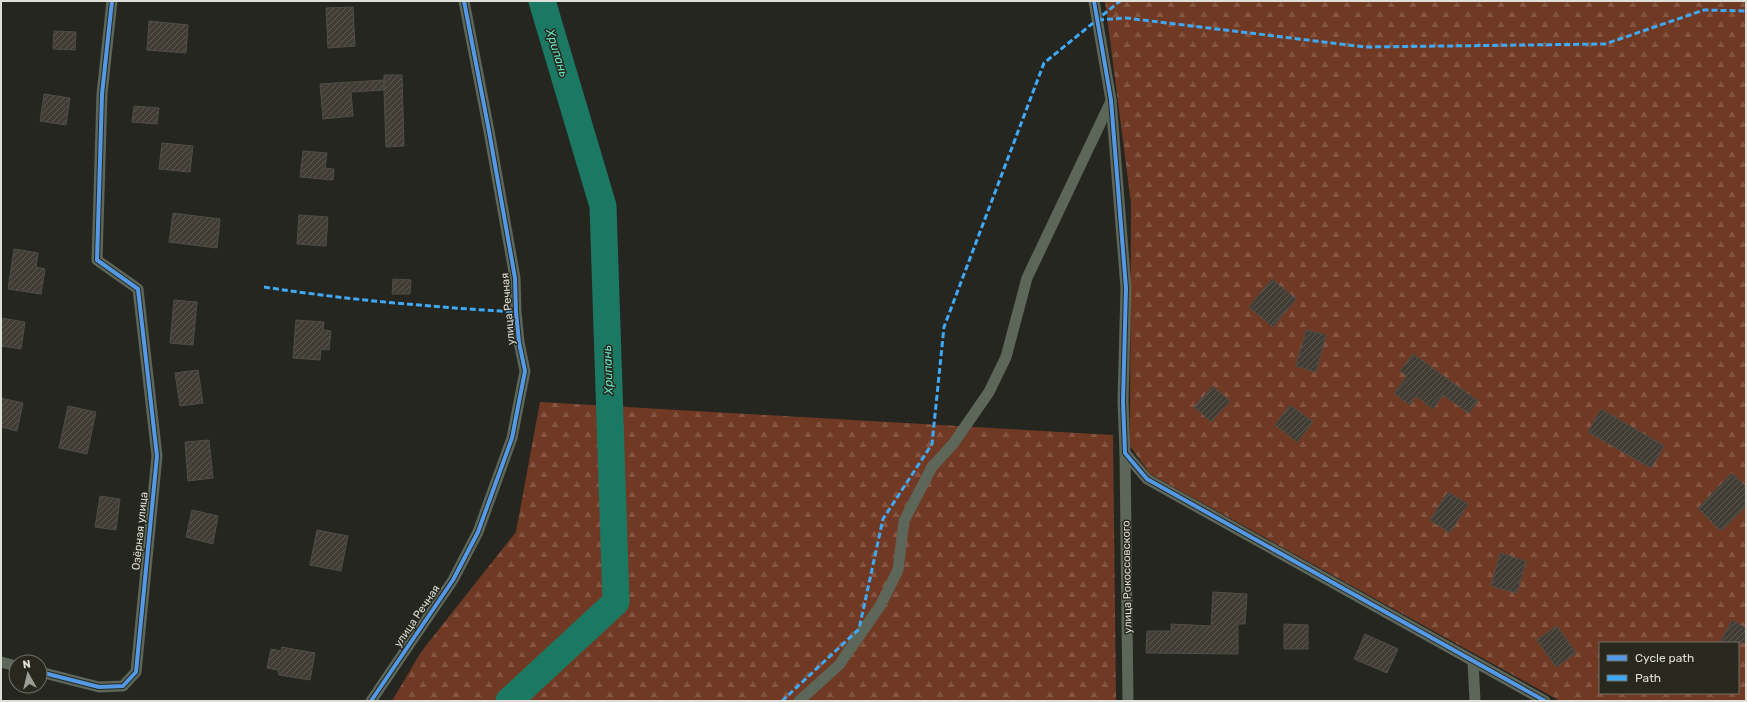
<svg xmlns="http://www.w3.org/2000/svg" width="1747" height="702" font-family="Rubik,sans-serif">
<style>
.forest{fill:url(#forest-firs);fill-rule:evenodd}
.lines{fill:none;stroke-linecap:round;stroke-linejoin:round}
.river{stroke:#1b7963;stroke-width:27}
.building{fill:url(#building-hatch);stroke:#4e4d49}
.minor{stroke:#5c6659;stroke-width:11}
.quiet{stroke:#3fa9f5;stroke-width:3;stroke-dasharray:6 3;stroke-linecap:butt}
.cycleway-casing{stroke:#28281f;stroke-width:6}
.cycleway{stroke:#5399e6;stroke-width:4}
.labels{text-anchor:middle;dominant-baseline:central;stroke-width:3;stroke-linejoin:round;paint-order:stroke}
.street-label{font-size:11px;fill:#dfdfd9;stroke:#28281f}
.water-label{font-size:12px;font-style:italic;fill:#62e6c3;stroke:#28281f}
</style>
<defs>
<pattern id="forest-firs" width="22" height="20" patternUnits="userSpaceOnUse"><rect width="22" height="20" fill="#703923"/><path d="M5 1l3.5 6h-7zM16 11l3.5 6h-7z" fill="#845542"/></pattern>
<pattern id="building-hatch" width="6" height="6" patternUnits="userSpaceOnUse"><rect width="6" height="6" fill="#413d35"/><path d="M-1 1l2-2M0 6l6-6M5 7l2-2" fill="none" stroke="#5c5952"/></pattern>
</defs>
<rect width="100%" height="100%" fill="#262621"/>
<!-- forest -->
<g class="forest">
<path d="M1105,1H1746V701H1560L1150,474L1130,446L1131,203ZM1600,643H1738V693H1600Z"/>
<polygon points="540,402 1113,435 1116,701 392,701 421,652 516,532"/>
</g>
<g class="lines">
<!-- river -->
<polyline class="river" points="509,701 616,602 603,206 542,1"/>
</g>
<!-- building -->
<g class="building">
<polygon points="353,7 355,46 328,48 326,8"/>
<polygon points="149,21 188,25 186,53 147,50"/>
<polygon points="54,31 76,32 75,50 53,49"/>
<polygon points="384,75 402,75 404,146 386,147 384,90 351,92 353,116 323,119 320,84 384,80 384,89"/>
<polygon points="44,94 70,98 66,125 40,121"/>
<polygon points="134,106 159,108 157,124 132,122"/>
<polygon points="162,143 193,146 190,172 159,169"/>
<polygon points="303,151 327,153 325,168 334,169 333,180 300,177"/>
<polygon points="173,213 220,219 217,248 169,242"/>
<polygon points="299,215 328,217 326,246 297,244"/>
<polygon points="14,249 38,253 36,267 45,269 41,294 8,289"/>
<polygon points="393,279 411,280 410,294 392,294"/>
<polygon points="1272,279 1296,299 1273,327 1249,307"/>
<polygon points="174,300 197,302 193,345 170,343"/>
<polygon points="1,318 25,322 21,349 1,346"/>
<polygon points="296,320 324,322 323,330 331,331 329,350 321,349 320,360 293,358"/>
<polygon points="1306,330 1326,335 1316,372 1296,366"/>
<polygon points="1413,354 1478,401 1469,413 1443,395 1433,409 1416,396 1410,405 1394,393 1407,376 1400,371"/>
<polygon points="198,370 203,403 180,406 175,373"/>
<polygon points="1213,386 1230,401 1211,422 1194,407"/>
<polygon points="1,398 23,403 17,431 1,427"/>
<polygon points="1290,405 1313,422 1297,442 1275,425"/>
<polygon points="68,406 96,412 87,454 59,448"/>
<polygon points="1601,409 1664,446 1651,468 1588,432"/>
<polygon points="209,440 213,478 188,481 185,442"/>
<polygon points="1732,473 1746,487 1746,506 1721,531 1698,508"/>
<polygon points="1448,492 1468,504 1450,533 1430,520"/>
<polygon points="100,496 120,499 116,530 95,527"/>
<polygon points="192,510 218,516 213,544 186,537"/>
<polygon points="317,530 348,536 341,571 310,565"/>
<polygon points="1500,553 1526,561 1517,593 1491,586"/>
<polygon points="1213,592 1247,594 1245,624 1238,624 1238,654 1146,653 1147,631 1171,631 1171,624 1211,626"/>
<polygon points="1732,620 1746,628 1746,643 1720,643"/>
<polygon points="1284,624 1308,625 1308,649 1284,649"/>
<polygon points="1557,626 1576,653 1556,667 1537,640"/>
<polygon points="1365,634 1398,649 1387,673 1354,659"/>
<polygon points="282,647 315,653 310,680 279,675 278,670 267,668 271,649 281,651"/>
</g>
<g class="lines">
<!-- minor -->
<g class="minor">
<polyline points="1094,1 1111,100 1126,288 1123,401 1125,453 1147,479 1545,701"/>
<polyline points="1125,453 1128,701"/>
<polyline points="1473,661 1475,701"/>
<polyline points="1,662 16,666"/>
<polyline points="40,672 99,687 123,686 136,672 157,456 138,289 97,260 102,94 112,1"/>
<polyline points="371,701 453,580 478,532 512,438 525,371 519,342 516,312 515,278 489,131 464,1"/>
<polyline points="799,701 839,665 880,606 898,570 904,521 932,467 953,444 989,392 1006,357 1027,278 1111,101"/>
</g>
<!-- quiet -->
<g class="quiet">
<polyline points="1098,20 1126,18 1365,47 1605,44 1704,10 1746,11"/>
<path d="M264,287C348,300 432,307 516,312"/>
<polyline points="782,701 859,629 883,519 932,444 944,327 1044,63 1120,1"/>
</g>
<defs>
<g id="cycleway">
<polyline points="1094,1 1111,100 1126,288 1123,401 1125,453 1147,479 1545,701"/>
<polyline points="40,672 99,687 123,686 136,672 157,456 138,289 97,260 102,94 112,1"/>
<polyline points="371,701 453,580 478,532 512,438 525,371 519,342 516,312 515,278 489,131 464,1"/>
</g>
</defs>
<!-- cycleway casing -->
<use href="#cycleway" class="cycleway-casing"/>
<!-- cycleway -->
<use href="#cycleway" class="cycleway"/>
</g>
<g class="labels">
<!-- street labels -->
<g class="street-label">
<text transform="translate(508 309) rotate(-95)">улица Речная</text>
<text transform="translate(140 531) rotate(-84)">Озёрная улица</text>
<text transform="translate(1127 577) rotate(-91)">улица Рокоссовского</text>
<text transform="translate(417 616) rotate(-56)">улица Речная</text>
</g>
<!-- water labels -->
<g class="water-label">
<text transform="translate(557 53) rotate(73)">Хрипань</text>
<text transform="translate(608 370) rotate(-92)">Хрипань</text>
</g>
</g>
<!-- border -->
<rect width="1747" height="702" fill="none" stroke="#dfdfd9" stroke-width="4"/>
<!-- legend -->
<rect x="1599" y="642" width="140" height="52" fill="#28281f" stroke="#717169"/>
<rect x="1607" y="655" width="20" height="6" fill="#5399e6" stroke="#717169"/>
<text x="1635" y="662" font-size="12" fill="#dfdfd9">Cycle path</text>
<rect x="1607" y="675" width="20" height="6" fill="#3fa9f5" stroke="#717169"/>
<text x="1635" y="682" font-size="12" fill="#dfdfd9">Path</text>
<!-- north arrow -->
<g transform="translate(28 674) rotate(352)"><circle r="19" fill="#28281f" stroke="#717169"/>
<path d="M0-3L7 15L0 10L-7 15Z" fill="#9e9e99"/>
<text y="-6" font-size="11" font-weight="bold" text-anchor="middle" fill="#dfdfd9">N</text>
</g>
</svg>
